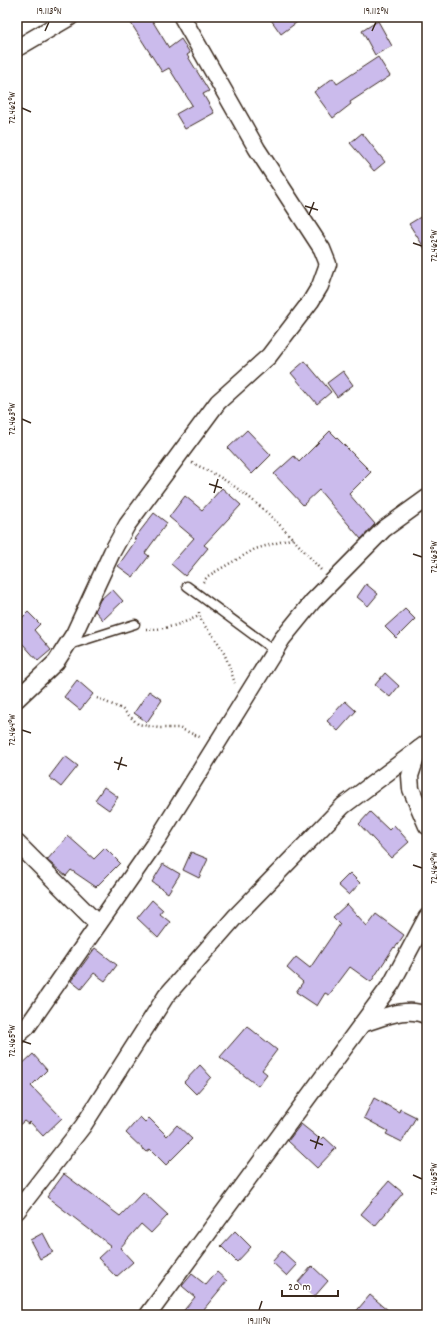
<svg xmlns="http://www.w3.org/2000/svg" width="444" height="1332" font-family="Dekko,sans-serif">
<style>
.building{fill:#cbbbec;stroke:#3b2a1e}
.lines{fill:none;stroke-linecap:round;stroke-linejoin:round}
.lane-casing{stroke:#3b2a1e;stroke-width:11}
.street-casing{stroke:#3b2a1e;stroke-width:19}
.path{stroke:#3b2a1e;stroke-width:2.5;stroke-dasharray:1 3;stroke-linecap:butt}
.lane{stroke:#fff;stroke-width:8}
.street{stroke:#fff;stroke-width:16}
.ticks{fill:none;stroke:#3b2a1e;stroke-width:1.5}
.neatline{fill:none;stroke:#3b2a1e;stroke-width:1.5}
.ticks-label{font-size:10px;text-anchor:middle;fill:#3b2a1e}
</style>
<rect width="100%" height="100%" fill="#fff"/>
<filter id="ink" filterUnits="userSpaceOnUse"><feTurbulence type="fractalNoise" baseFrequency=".025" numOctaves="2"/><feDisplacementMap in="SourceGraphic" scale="8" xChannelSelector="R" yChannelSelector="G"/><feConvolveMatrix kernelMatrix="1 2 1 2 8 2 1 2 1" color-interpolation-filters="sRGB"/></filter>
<g filter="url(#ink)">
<!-- building -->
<g class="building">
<polygon points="127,17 150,17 169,48 181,39 190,53 187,55 209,91 203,94 214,113 185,129 176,114 192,105 169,68 162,72"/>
<polygon points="269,17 304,17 281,34"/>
<polygon points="378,21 392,46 375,55 362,31"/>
<polygon points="378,57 390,76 350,102 351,104 333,118 314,92 333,78 337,84"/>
<polygon points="362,133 385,162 374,171 350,143"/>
<polygon points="427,213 427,252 409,224"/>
<polygon points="305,361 331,392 317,404 291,373"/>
<polygon points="343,371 353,385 337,397 327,383"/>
<polygon points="247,430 271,455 252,474 228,448"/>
<polygon points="330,431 371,472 349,494 375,524 361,539 319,490 303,505 274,474 294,456 299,462"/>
<polygon points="222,488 241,505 204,545 208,548 185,576 171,564 194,538 169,517 185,496 202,510"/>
<polygon points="154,513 167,523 145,553 149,556 133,577 118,566 136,540 134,539"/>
<polygon points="366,584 378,594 368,606 357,597"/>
<polygon points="112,589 123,601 103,620 95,611 100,600"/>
<polygon points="405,609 415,619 396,638 385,627"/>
<polygon points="17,612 22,618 28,612 40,624 34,630 51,650 38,661 22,643 17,647"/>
<polygon points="385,673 399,686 390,697 375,685"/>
<polygon points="77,680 93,694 80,710 64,697"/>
<polygon points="149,691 162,700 147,722 134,713"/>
<polygon points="345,701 356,711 338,731 327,721"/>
<polygon points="65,756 78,766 61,787 49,777"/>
<polygon points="104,787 118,797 109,810 95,800"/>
<polygon points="370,812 389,830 394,825 409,842 391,858 359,824"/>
<polygon points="68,836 94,859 105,848 120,863 96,887 71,870 66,876 47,860"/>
<polygon points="191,852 208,859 199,878 183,870"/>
<polygon points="163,864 180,874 168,893 152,882"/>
<polygon points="350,873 360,883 349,895 338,885"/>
<polygon points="152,900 163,910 160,914 170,922 158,938 137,918"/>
<polygon points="347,904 367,926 376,914 404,935 395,948 394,947 371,982 350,967 329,995 325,993 317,1006 296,992 303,982 287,968 296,957 310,968 340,924 333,917"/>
<polygon points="95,948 117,965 105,981 94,973 81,989 71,981"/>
<polygon points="247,1026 277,1050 262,1070 267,1074 258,1086 220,1057"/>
<polygon points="33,1054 47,1070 31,1086 62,1118 43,1136 30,1122 28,1124 24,1121 17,1127 17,1069"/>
<polygon points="200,1065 211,1077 196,1094 184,1082"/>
<polygon points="374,1098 399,1112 400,1109 416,1117 402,1142 386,1134 388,1131 364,1118"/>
<polygon points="140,1117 145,1122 149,1118 167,1136 177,1125 192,1139 166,1165 150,1149 146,1152 126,1133"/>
<polygon points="301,1124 321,1140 324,1137 336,1148 317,1168 288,1141"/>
<polygon points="64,1174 120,1216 143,1192 168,1215 151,1233 141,1224 120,1248 133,1262 116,1277 98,1258 111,1246 47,1197"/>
<polygon points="389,1181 403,1193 375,1226 361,1214"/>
<polygon points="235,1231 251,1247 237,1262 221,1246"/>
<polygon points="43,1233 53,1252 40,1259 30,1240"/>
<polygon points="282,1251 297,1265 287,1276 272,1262"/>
<polygon points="312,1266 328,1281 314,1297 298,1282"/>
<polygon points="217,1272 227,1281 199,1315 180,1315 195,1297 182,1286 192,1274 206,1285"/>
<polygon points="370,1295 394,1315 353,1315"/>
</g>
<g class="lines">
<defs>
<g id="lane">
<polyline points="187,586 275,651"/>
<polyline points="69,645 135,624"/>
</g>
<g id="street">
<polyline points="17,48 70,17"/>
<polyline points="17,699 56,662 74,634 112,552 127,525 218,402 269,356 311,301 320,286 328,264 322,249 257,149 182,17"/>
<polyline points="419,749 410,776 411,789 427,826"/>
<polyline points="17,843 98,924"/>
<path d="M362,1024C382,1018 407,1005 427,1016"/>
<polyline points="17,1036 27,1027 157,840 282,639 313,601 384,529 427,498"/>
<polyline points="17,1211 83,1126 166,996 236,916 343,806 427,743"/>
<polyline points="148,1315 392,983 427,917"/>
</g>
</defs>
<!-- lane casing -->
<use href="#lane" class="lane-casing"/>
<!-- street casing -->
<use href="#street" class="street-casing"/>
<!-- path -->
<g class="path">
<path d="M192,463C248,487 282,526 321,570"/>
<polyline points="203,582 208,576 255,549 294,538"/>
<path d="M199,612C200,624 211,632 217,641C226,654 230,669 235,683"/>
<path d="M146,629C166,630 181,624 199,616"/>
<polyline points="97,698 122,709 138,724 159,728 179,728 202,738"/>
</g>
<!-- lane -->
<use href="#lane" class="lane"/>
<!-- street -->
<use href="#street" class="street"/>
</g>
</g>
<!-- ticks -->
<path class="ticks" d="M45,31L49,22M372,31L376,22M22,108L31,112M305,206L318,210M309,215L314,202M413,243L422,246M22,419L31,423M209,484L222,488M214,493L218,479M413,554L422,557M22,730L31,733M114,762L127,766M118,770L122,757M413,865L422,868M22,1041L31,1044M310,1140L323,1145M315,1149L319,1136M413,1175L422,1179M259,1310L262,1301"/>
<!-- margin -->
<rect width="444" height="1332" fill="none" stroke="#fff" stroke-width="44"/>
<!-- scale -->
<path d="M282 1290v6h56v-6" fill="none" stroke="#3b2a1e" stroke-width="2"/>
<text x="288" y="1290" font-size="12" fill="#3b2a1e" stroke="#ffffff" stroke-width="3" paint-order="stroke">20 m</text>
<rect x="22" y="22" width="400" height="1288" class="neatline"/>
<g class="ticks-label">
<text x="49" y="14">19.113°N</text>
<text x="376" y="14">19.112°N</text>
<text transform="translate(11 108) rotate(-90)" y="4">72.462°W</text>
<text transform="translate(433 246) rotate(-90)" y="4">72.462°W</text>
<text transform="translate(11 419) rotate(-90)" y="4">72.463°W</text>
<text transform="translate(433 557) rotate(-90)" y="4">72.463°W</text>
<text transform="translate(11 730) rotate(-90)" y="4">72.464°W</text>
<text transform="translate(433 868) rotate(-90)" y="4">72.464°W</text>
<text transform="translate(11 1041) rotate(-90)" y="4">72.465°W</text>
<text transform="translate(433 1179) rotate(-90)" y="4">72.465°W</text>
<text x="259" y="1324">19.111°N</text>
</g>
</svg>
